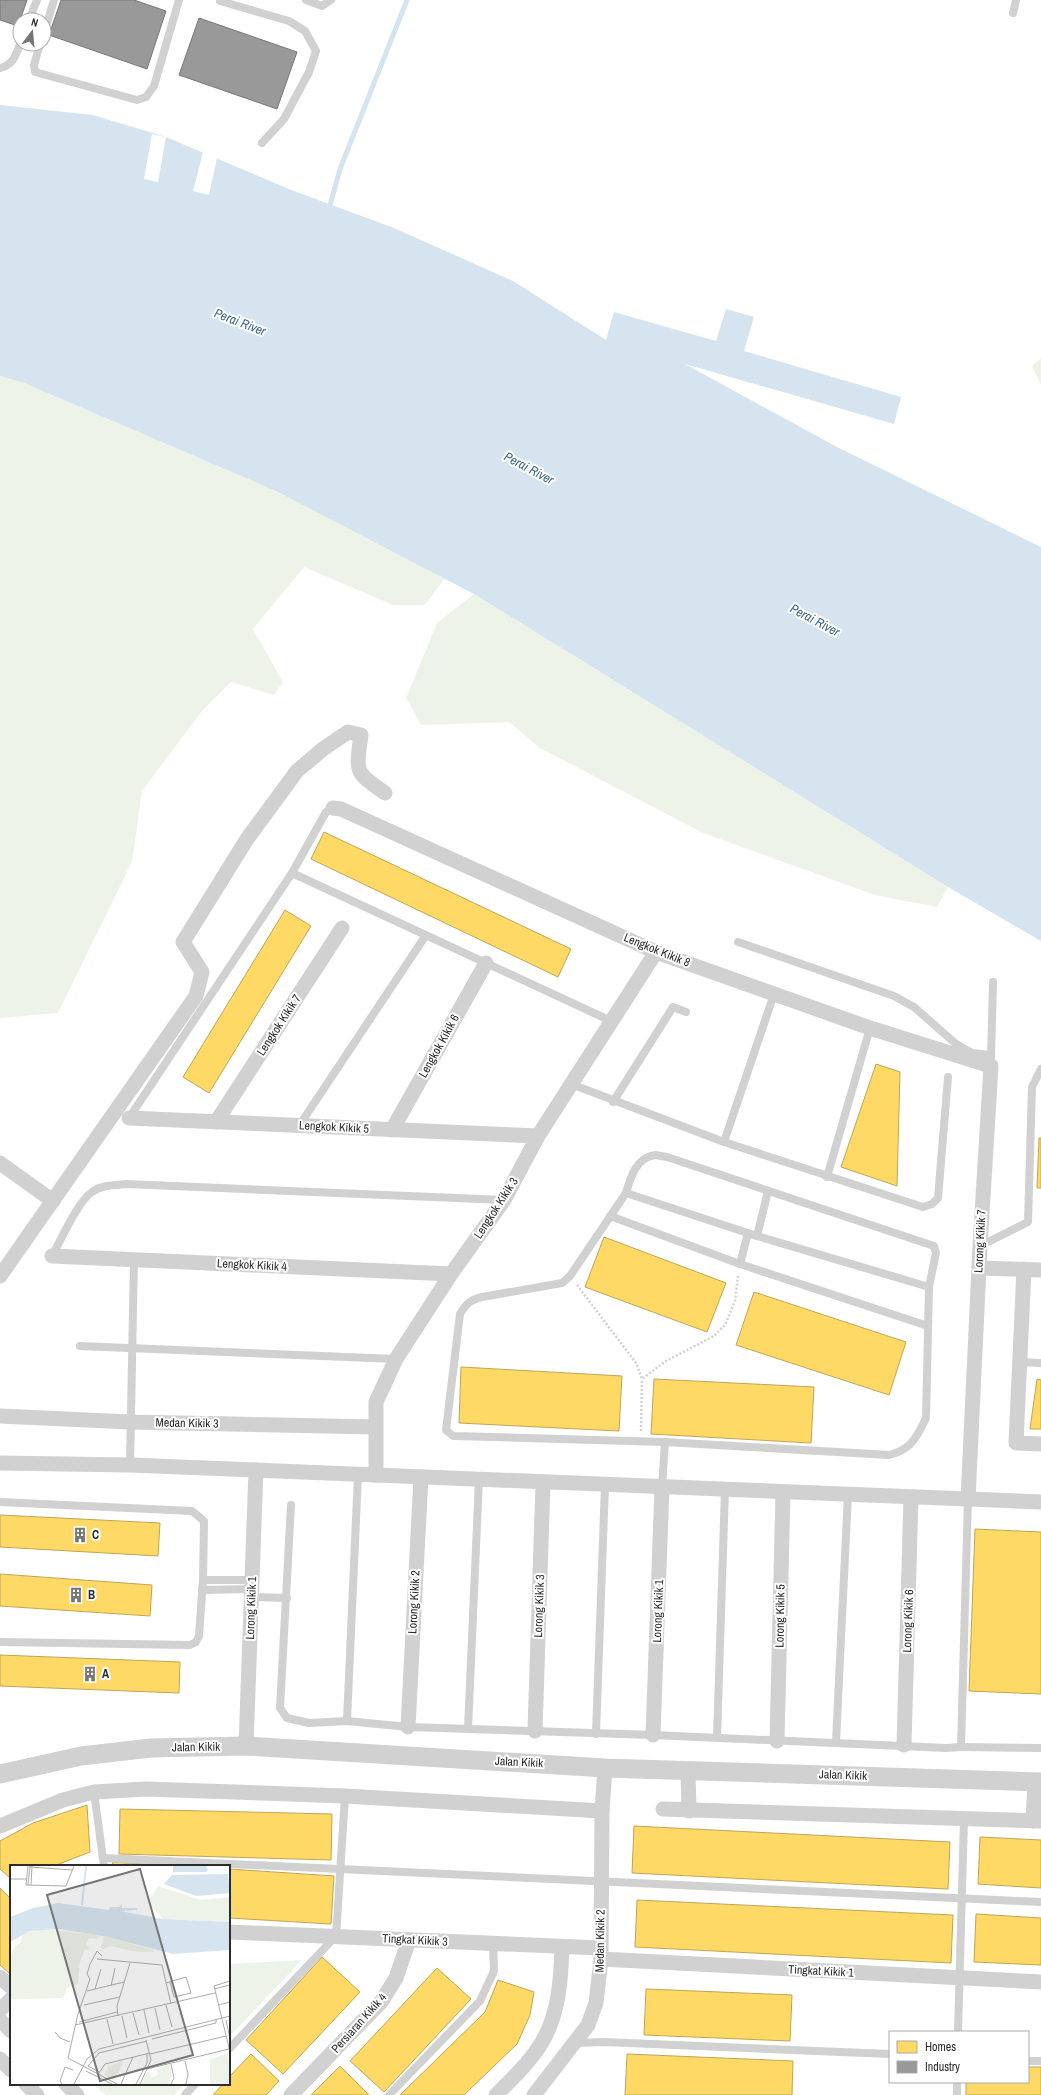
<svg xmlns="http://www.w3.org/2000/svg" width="1041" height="2095" font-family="'Archivo Narrow',sans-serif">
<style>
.green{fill:#eef3ea}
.water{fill:#d6e4f0}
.pier{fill:#fff}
.homes{fill:#ffd966;stroke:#c0a555}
.industry{fill:#999;stroke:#787878}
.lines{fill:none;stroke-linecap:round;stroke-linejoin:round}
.stream{stroke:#d6e4f0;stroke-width:5}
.path{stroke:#d1d1d1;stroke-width:2.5;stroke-dasharray:2 2;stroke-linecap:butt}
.service{stroke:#d1d1d1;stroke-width:8}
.minor{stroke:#d1d1d1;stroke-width:15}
.tertiary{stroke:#d1d1d1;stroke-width:19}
.labels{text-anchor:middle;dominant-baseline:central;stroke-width:4;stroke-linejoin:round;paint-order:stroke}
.street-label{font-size:12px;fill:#2c2c2c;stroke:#fff}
.poi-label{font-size:12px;font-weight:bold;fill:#2c2c2c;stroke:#fff;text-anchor:start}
.water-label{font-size:13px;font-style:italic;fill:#3c658b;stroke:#fff}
.inset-river{fill:none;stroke:#d6e4f0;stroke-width:2}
.inset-road{fill:none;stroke:#ababab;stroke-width:1}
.view{fill:#767676;fill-opacity:0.15;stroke:#767676;stroke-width:2}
.inset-edge{fill:none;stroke:#2c2c2c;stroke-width:2}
</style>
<rect width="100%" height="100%" fill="#fff"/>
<!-- green -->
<g class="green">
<polygon points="1041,358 1041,385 1032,366"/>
<polygon points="0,376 24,383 278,492 445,578 425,605 393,605 304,567 253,629 283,682 274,695 231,682 202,711 142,791 132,862 58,1013 0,1018"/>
<polygon points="474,594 948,887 937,907 875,895 703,833 540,748 509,722 421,725 406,698 437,623"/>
<polygon points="302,1960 229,2037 229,1964"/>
<polygon points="94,2084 185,2084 174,2095 105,2095"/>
</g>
<!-- water -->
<polygon class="water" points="0,105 93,115 166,137 294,191 394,228 513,281 606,340 614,312 716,341 726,309 754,317 744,351 901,397 894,424 685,364 837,447 1041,547 1041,941 948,887 474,594 278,492 24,383 0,376"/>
<!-- pier -->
<g class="pier">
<polygon points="152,134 166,137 158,182 144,179"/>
<polygon points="203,152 217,158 209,195 193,191"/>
</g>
<!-- homes -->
<g class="homes">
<polygon points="324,832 571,949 558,977 311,859"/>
<polygon points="285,910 311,926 209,1093 183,1077"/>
<polygon points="876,1064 900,1072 897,1186 841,1167"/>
<polygon points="1039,1138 1041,1138 1041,1188 1037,1188"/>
<polygon points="604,1237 726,1283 707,1332 585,1287"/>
<polygon points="754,1292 906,1342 889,1395 736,1345"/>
<polygon points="461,1367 622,1376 619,1431 459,1423"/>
<polygon points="654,1379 814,1387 811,1443 651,1434"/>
<polygon points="1037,1379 1041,1380 1041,1429 1030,1429"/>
<polygon points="0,1515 160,1523 158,1556 0,1547"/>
<polygon points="975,1529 1041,1532 1041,1694 969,1691"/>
<polygon points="0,1574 152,1585 150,1616 0,1606"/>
<polygon points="0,1655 180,1662 179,1693 0,1686"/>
<polygon points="87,1805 90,1852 54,1866 11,1866 11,1879 0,1869 0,1841 33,1823"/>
<polygon points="120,1809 332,1814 331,1860 119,1854"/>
<polygon points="634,1826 950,1842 948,1889 632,1873"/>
<polygon points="980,1837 1041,1840 1041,1888 978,1884"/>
<polygon points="113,1862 175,1866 112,1866"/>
<polygon points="229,1869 334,1876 331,1924 229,1918"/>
<polygon points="0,1888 11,1899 11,1971 9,1973 0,1965"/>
<polygon points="637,1900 953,1915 951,1963 635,1947"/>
<polygon points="976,1914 1041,1918 1041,1965 974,1962"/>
<polygon points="322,1957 360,1992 283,2074 246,2040"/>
<polygon points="437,1968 471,1999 384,2092 350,2061"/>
<polygon points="498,1980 534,1992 530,2015 517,2044 464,2095 400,2095 485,2012"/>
<polygon points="646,1989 792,1995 790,2041 644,2035"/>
<polygon points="251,2054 279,2081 266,2095 213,2095 223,2084 229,2084 229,2077"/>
<polygon points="627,2054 793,2061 792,2095 625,2095"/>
<polygon points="340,2066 369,2095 311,2095"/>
<polygon points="1028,2067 1041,2067 1041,2095 966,2095 966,2082 1028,2082"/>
</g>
<!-- industry -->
<g class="industry">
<polygon points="0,0 27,0 18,26 0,20"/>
<polygon points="61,0 134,0 166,11 147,69 49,35"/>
<polygon points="199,18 297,52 277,109 179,75"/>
</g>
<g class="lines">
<!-- stream -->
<polyline class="stream" points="329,209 340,169 407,0"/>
<!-- path -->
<g class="path">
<polyline points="577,1285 636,1363 642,1379 666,1361 714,1336 725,1325 735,1301 738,1276"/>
<polyline points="641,1431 642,1379"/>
</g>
<!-- service -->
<g class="service">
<polyline points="306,0 322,6 331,0"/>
<polyline points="220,1 289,21 305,31 316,51 309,72 284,119 262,143"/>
<polyline points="1013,13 1016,0"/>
<polyline points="29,20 37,0"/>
<polyline points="44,33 54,0"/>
<polyline points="40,44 34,65 35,72 137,100 146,97 154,86 179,0"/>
<path d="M0,68C13,65 16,55 20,44"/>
<polyline points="292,873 611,1021"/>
<polyline points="738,942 894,996 914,1007 956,1044 972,1053 990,1055"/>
<polyline points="991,1059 993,982"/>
<polyline points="571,1084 724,1142 923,1207 932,1204 938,1198 948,1077"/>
<polyline points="613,1102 673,1007 686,1012"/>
<polyline points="129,1118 292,873 326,812 333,808"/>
<polyline points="299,1126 426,935"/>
<polyline points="724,1142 774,994"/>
<path d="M655,1155L667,1157L934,1246L936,1253L929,1287L926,1418C916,1438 912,1449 889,1455L665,1442L453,1436L446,1430L460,1314C466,1304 470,1300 482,1297L562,1283L570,1276L626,1193C631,1176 636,1158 655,1155Z"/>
<polyline points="827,1177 870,1028"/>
<polyline points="626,1193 757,1236 929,1287"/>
<polyline points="610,1216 740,1264 928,1326"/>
<polyline points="757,1236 768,1191"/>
<polyline points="980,1246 1028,1222 1032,1087 1041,1069"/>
<path d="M52,1256C61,1240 78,1201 92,1192C101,1185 115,1185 126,1184L504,1200"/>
<polyline points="740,1264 748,1233"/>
<polyline points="80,1346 396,1359"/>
<polyline points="1019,1362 1041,1363"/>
<polyline points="130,1465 134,1259"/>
<polyline points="662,1487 665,1442"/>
<polyline points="0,1502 192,1511 204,1521 203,1580 199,1636 196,1642 190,1645 0,1642"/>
<polyline points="291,1505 280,1708 287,1718 309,1723 347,1721 408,1727 653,1735 946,1748 961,1747 968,1499"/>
<polyline points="203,1580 253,1580"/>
<polyline points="202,1590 252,1589"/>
<polyline points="252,1597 287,1598"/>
<polyline points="347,1721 358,1475"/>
<polyline points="468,1729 479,1479"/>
<polyline points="596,1734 605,1485"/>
<polyline points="717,1738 725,1489"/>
<polyline points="836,1742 848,1494"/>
<polyline points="961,1747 1041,1748"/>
<polyline points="94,1792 104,1866"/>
<polyline points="103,1858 1041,1902"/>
<polyline points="958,2032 964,1819"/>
<polyline points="574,2043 604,2042 890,2054"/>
<polyline points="229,2049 336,1936 345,1796"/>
<polyline points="1028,2061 1041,2061"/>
<polyline points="185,2095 195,2084"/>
<polyline points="389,2095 480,2001 494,1971 493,1943"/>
<polyline points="957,2095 957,2082"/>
</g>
<!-- minor -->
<g class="minor">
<polyline points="333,808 341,809 656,952 870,1028 991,1066 980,1246 968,1499"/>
<polyline points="129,1118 538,1136"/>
<polyline points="216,1122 342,928"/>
<polyline points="392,1130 486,963"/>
<polyline points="0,1163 53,1201"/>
<polyline points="52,1256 451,1274"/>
<polyline points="979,1268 1041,1270"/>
<polyline points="1024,1269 1016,1443 1041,1444"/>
<path d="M0,1276L196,996L202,972L183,942L247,839L297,771L323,749L348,732L361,735C356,773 354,771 385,793"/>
<polyline points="0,1416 130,1422 375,1427"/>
<polyline points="0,1463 130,1465 1041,1502"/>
<polyline points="376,1475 376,1402 396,1359 451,1274 504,1200 538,1136 656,952"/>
<polyline points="408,1727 421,1477"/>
<polyline points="535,1731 543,1482"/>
<polyline points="653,1735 662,1487"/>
<polyline points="777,1741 783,1492"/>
<polyline points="904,1745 911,1497"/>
<polyline points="246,1746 256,1470"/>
<polyline points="688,1770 689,1811"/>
<polyline points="663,1809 1041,1821"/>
<polyline points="1033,1821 1035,1782"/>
<polyline points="0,1826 63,1800 94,1792 146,1789 345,1796 602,1811"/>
<polyline points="229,1932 600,1948"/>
<polyline points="601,1959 1041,1982"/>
<polyline points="0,1977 11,1987"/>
<polyline points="0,2010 11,1999"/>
<polyline points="0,2020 11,2031"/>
<polyline points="0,2059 11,2070"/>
<polyline points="26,2084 37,2095"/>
<polyline points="66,2084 77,2095"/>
<polyline points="291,2095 381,2002 396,1978 409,1940"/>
<path d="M496,2095C512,2079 531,2061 542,2042C559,2014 561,1978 562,1947"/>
<polyline points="534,2095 588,2025 596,2003 601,1959 602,1811 605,1768"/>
</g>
<!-- tertiary -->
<polyline class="tertiary" points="0,1774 81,1756 151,1748 246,1746 605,1768 1041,1782"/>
</g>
<!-- icons -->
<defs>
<symbol id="building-bare" viewBox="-9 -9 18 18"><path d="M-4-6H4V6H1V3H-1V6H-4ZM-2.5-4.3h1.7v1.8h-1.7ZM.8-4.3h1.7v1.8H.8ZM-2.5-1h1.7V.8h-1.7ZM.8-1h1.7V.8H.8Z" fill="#767676" stroke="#fff" stroke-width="2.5" paint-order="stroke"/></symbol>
</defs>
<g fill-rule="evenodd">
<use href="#building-bare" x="69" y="1524" width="22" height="22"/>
<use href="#building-bare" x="65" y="1584" width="22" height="22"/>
<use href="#building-bare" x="79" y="1663" width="22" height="22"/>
</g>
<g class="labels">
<!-- street labels -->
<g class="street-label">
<text transform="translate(657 950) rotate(22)">Lengkok Kikik 8</text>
<text transform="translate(279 1025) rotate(-57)">Lengkok Kikik 7</text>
<text transform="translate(439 1046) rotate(-61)">Lengkok Kikik 6</text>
<text transform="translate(334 1127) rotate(3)">Lengkok Kikik 5</text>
<text transform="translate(496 1208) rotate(-57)">Lengkok Kikik 3</text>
<text transform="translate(980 1241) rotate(-87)">Lorong Kikik 7</text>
<text transform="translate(252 1265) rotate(3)">Lengkok Kikik 4</text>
<text transform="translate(187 1423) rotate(1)">Medan Kikik 3</text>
<text transform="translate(414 1602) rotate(-87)">Lorong Kikik 2</text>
<text transform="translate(539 1606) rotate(-88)">Lorong Kikik 3</text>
<text transform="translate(251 1608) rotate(-88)">Lorong Kikik 1</text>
<text transform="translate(658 1611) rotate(-88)">Lorong Kikik 1</text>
<text transform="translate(780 1616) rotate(-89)">Lorong Kikik 5</text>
<text transform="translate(908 1621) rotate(-88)">Lorong Kikik 6</text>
<text transform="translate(196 1747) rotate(-1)">Jalan Kikik</text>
<text transform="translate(519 1762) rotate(3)">Jalan Kikik</text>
<text transform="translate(843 1775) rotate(2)">Jalan Kikik</text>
<text transform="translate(415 1940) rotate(3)">Tingkat Kikik 3</text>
<text transform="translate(600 1941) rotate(-89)">Medan Kikik 2</text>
<text transform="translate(821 1971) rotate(3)">Tingkat Kikik 1</text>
<text transform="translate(359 2023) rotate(-48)">Persiaran Kikik 4</text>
</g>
<!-- poi labels -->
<g class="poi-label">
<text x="92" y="1535">C</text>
<text x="88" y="1595">B</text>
<text x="102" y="1674">A</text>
</g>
<!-- water labels -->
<g class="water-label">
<text transform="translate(240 322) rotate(21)">Perai River</text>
<text transform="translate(529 468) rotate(28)">Perai River</text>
<text transform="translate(815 620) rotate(28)">Perai River</text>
</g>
</g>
<!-- overview -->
<g transform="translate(10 1865)">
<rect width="220" height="220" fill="#fff"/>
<path d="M148,21L191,35L220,32V57L153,54L138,37ZM31,64L91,70L87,74L79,73L76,80L80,84L75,85L70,97L68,119L57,123L53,133L0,134V91L4,83L11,77L12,69ZM94,71L144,85L143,87L121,86L101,81L93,84L91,82ZM218,188L220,219H200V194ZM114,196L104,216L94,210L99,201ZM160,200L162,211L159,219H131L137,207L140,206L141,212L148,210L146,204Z" fill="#eef3ea"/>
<path d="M163,1H196L198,5L196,7H163ZM218,9L220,28L186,31L154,19L162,10ZM48,38L99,45L100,42H109L112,39V43H127V45L110,46L153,54L220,57V85L163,89L94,71L49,64L20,66L0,77V52L23,43Z" fill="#d6e4f0"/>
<path class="inset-river" d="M72,40L76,1"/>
<path class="inset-road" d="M18,1L16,20L56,21L64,1M20,2L63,5M0,14H17M18,20L20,1M21,20L22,1M92,91L87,86L80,99L77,109L80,114L68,149L58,193L107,219M87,94L152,100L161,139M220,116L204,121L220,187M156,118L176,112L181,128L164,132L160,117M101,121L105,103M85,124L91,104M204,124L220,120M77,126L114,117M74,140L110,132M156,140L162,162M208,140L220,137M145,143L150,165M134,145L139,168M123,148L129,170M108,151L107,141L120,98M112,151L117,173M97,154L103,179M216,155L220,174M69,157L107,147M65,160L205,128M45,167L50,173L60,177M142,174L206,158V154M140,189L216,171M175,196L178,209L176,219M137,204L219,184M76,206L102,219M89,207L78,201L89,188L137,176M89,208L95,199L140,188M52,219L50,216L55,202L63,205M64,219L77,194L89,184L220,151M111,219L123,192M126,219L137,198V189M130,219L141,195L136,175M161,219L164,213L161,199"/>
<path class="view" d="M130,4L183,190L90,216L37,30Z"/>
<rect width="220" height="220" class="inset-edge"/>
</g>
<!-- legend -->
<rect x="889" y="2031" width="140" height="52" fill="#ffffff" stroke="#ababab"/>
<rect x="897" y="2041" width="20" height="12" fill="#ffd966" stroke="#ababab"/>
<text x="925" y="2051" font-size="12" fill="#2c2c2c">Homes</text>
<rect x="897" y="2061" width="20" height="12" fill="#999999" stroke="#ababab"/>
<text x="925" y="2071" font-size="12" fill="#2c2c2c">Industry</text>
<!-- north arrow -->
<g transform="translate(32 32) rotate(16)"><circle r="19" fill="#ffffff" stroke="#ababab"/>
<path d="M0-3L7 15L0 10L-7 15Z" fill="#767676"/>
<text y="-6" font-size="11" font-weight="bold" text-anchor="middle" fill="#2c2c2c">N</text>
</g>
</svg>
